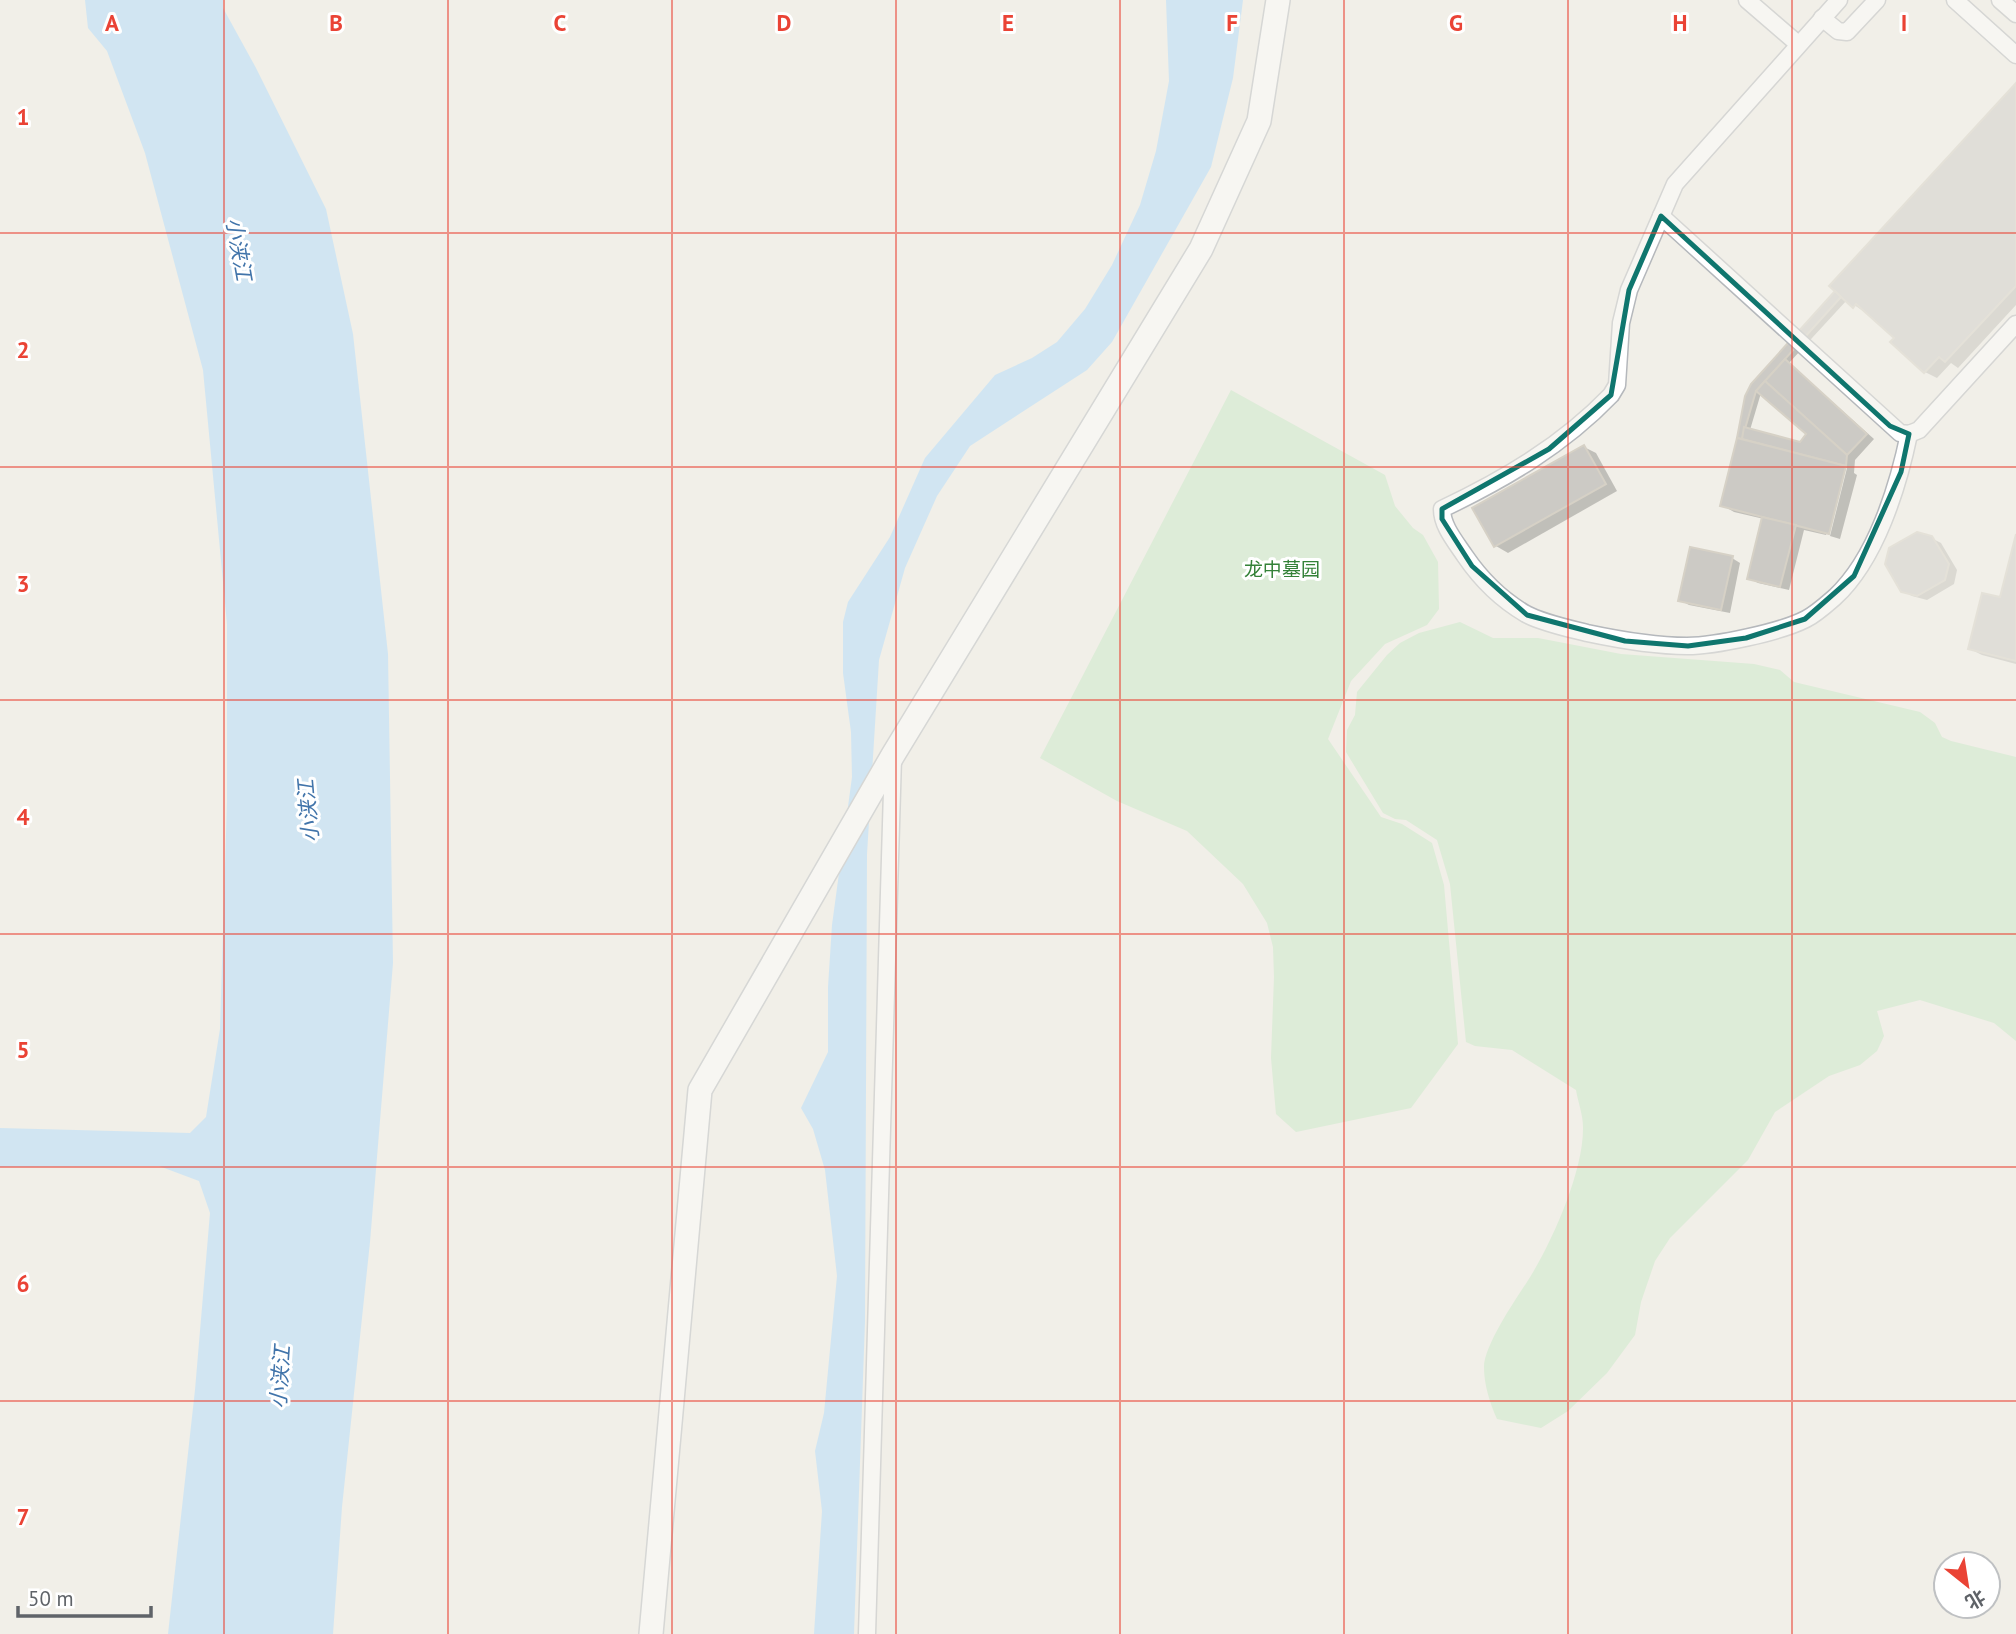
<svg xmlns="http://www.w3.org/2000/svg" width="2016" height="1634" font-family="'PT Sans','Noto Sans SC',sans-serif">
<style>
.green{fill:#c5e8c5}
.water{fill:#aadaff}
.shadow{fill:#0003;fill-rule:evenodd}
.building{fill:#cccac5;stroke:#d6d1c6;stroke-width:2}
.lines{fill:none;stroke-linecap:round;stroke-linejoin:round}
.street-casing{stroke:#b5b8bc;stroke-width:19}
.secondary-casing{stroke:#b6babf;stroke-width:26}
.street{stroke:#fff;stroke-width:16}
.secondary{stroke:#fff;stroke-width:23}
.marked{fill:none;stroke:#0f766e;stroke-width:5;stroke-linejoin:round}
.grid{fill:none;stroke:#ea4335;stroke-width:2;stroke-opacity:0.55}
.labels{text-anchor:middle;dominant-baseline:central;stroke-width:6;stroke-linejoin:round;paint-order:stroke}
.park-label{font-size:19px;fill:#348238;stroke:#fff}
.water-label{font-size:21px;font-style:italic;fill:#4174aa;stroke:#fff}
.grid-label{font-size:23px;text-anchor:middle;font-weight:bold;fill:#ea4335;stroke:#fff;stroke-width:6;stroke-linejoin:round;paint-order:stroke}
</style>
<rect width="100%" height="100%" fill="#f1efe8"/>
<!-- green -->
<g class="green">
<polygon points="1231,390 1385,475 1395,506 1413,528 1423,535 1438,562 1439,609 1427,625 1385,644 1351,681 1328,739 1381,817 1402,824 1432,843 1444,885 1458,1044 1411,1108 1296,1132 1276,1114 1271,1058 1274,977 1273,947 1267,923 1243,884 1187,831 1117,801 1040,758"/>
<path d="M1460,622L1493,638H1538L1621,654L1754,664L1780,670L1794,682L1920,712L1935,723L1942,737L1951,741L2016,757V1041L1994,1023L1920,1000L1877,1011L1884,1036L1877,1051L1860,1065L1829,1076L1775,1112L1748,1160L1670,1238L1655,1261L1641,1302L1635,1335L1607,1373L1568,1411L1541,1428L1497,1419C1490,1403 1484,1385 1484,1367C1484,1346 1515,1300 1527,1282C1551,1245 1584,1171 1583,1127C1583,1115 1578,1102 1576,1090L1512,1050L1475,1046L1466,1042L1450,884L1437,840L1406,820L1395,819L1383,813L1346,752L1347,730L1355,715L1357,692L1387,655L1400,643L1419,633Z"/>
</g>
<!-- water -->
<g class="water">
<polygon points="85,0 223,0 223,8 256,68 326,209 353,334 388,654 393,963 370,1242 342,1507 333,1634 168,1634 195,1390 210,1213 199,1181 159,1166 0,1167 0,1128 190,1133 206,1117 220,1029 227,802 227,624 203,370 145,153 107,51 88,28"/>
<polygon points="1166,0 1243,0 1233,78 1211,167 1112,342 1087,370 970,446 937,496 905,568 879,660 867,854 865,1321 854,1634 814,1634 822,1511 815,1451 824,1413 837,1276 825,1170 813,1129 801,1108 828,1052 828,987 832,925 852,777 851,732 843,673 843,622 848,602 890,537 925,458 995,375 1032,358 1057,342 1085,309 1112,265 1140,205 1156,151 1169,81"/>
</g>
<!-- shadow -->
<g class="shadow">
<path d="M2016,86V305L1958,368L1951,363L1937,378L1925,372L1892,342L1896,338L1867,311L1866,313L1847,300L1789,363L1874,439L1855,460L1854,473L1857,475L1840,539L1830,536L1847,468H1844L1826,535L1804,530L1789,590L1758,583L1749,578L1764,519L1734,512L1722,505L1747,397ZM1761,393L1808,434L1801,444L1750,430Z"/>
<polygon points="1584,447 1596,453 1617,491 1508,553 1496,546"/>
<polygon points="1931,538 1941,543 1957,570 1954,584 1927,600 1912,596 1902,590"/>
<polygon points="2016,541 2016,664 1982,655 1970,649 2002,599"/>
<polygon points="1732,558 1740,563 1730,613 1689,605 1680,600"/>
</g>
<!-- building -->
<g class="building">
<polygon points="2016,83 2016,286 1945,362 1939,357 1924,373 1890,342 1894,338 1856,304 1853,308 1829,286"/>
<polygon points="1835,291 1841,297 1756,391 1742,439 1737,438 1745,396 1751,384"/>
<polygon points="1785,359 1867,434 1847,455 1765,381"/>
<polygon points="1765,381 1847,455 1846,466 1742,439 1744,427 1800,442 1806,434 1756,391"/>
<polygon points="1737,438 1846,466 1829,534 1720,506"/>
<polygon points="1584,445 1606,484 1494,547 1472,508"/>
<polygon points="1762,517 1796,525 1780,587 1747,579"/>
<polygon points="1917,532 1932,536 1949,564 1945,580 1917,596 1901,592 1885,564 1889,548"/>
<polygon points="2016,534 2016,661 1968,649 1982,593 2000,597"/>
<polygon points="1690,547 1733,556 1721,610 1678,601"/>
</g>
<g class="lines">
<defs>
<g id="street">
<polyline points="1747,0 1798,44"/>
<path d="M1839,0L1675,184L1629,290L1621,323L1617,385L1611,395C1563,445 1505,479 1442,509C1442,526 1455,541 1465,556C1480,578 1502,600 1526,614C1543,623 1567,628 1587,633C1620,640 1653,646 1687,646C1715,646 1781,632 1806,619C1816,614 1827,604 1835,597C1876,559 1898,487 1909,434"/>
<polyline points="1955,0 2016,55"/>
<polyline points="2000,0 2016,14"/>
<polyline points="1822,18 1838,31 1847,32 1877,0"/>
<polyline points="1661,216 1900,433 1909,434 1919,430 2016,324"/>
<polyline points="867,1634 893,757"/>
</g>
<polyline id="secondary" points="651,1634 700,1090 893,755 1201,249 1259,121 1278,0"/>
</defs>
<!-- street casing -->
<use href="#street" class="street-casing"/>
<!-- secondary casing -->
<use href="#secondary" class="secondary-casing"/>
<!-- street -->
<use href="#street" class="street"/>
<!-- secondary -->
<use href="#secondary" class="secondary"/>
</g>
<!-- marked area -->
<path d="M0 0H2016V1634H0ZM1661,216L1890,426L1909,434L1901,472L1854,576L1805,619L1746,638L1688,646L1625,641L1527,615L1472,566L1442,519V509L1549,449L1611,395L1629,290Z" fill="#f1efe8" fill-opacity=".55" fill-rule="evenodd"/>
<path class="marked" d="M1661,216L1890,426L1909,434L1901,472L1854,576L1805,619L1746,638L1688,646L1625,641L1527,615L1472,566L1442,519V509L1549,449L1611,395L1629,290Z"/>
<!-- grid -->
<path class="grid" d="M224,0V1634M448,0V1634M672,0V1634M896,0V1634M1120,0V1634M1344,0V1634M1568,0V1634M1792,0V1634M0,233H2016M0,467H2016M0,700H2016M0,934H2016M0,1167H2016M0,1401H2016"/>
<g class="labels">
<!-- park labels -->
<g class="park-label">
<text x="1282" y="569">龙中墓园</text>
</g>
<!-- water labels -->
<g class="water-label">
<text transform="translate(239 249) rotate(80)">小浃江</text>
<text transform="translate(308 811) rotate(-95)">小浃江</text>
<text transform="translate(280 1377) rotate(-86)">小浃江</text>
</g>
</g>
<g class="grid-label">
<text x="112" y="31">A</text>
<text x="336" y="31">B</text>
<text x="560" y="31">C</text>
<text x="784" y="31">D</text>
<text x="1008" y="31">E</text>
<text x="1232" y="31">F</text>
<text x="1456" y="31">G</text>
<text x="1680" y="31">H</text>
<text x="1904" y="31">I</text>
<text x="23" y="125">1</text>
<text x="23" y="358">2</text>
<text x="23" y="592">3</text>
<text x="23" y="825">4</text>
<text x="23" y="1058">5</text>
<text x="23" y="1292">6</text>
<text x="23" y="1525">7</text>
</g>
<!-- north arrow -->
<g transform="translate(1967 1585) rotate(150)"><circle r="33" fill="#ffffff" stroke="#bfc1c3" stroke-width="2"/>
<path d="M0-5L12 26L0 18L-12 26Z" fill="#ea4335"/>
<text y="-10" font-size="19" font-weight="bold" text-anchor="middle" fill="#5f6368">北</text>
</g>
<!-- scale -->
<path d="M18 1606v10h133v-10" fill="none" stroke="#5f6368" stroke-width="3.5"/>
<text x="28" y="1606" font-size="21" fill="#5f6368" stroke="#ffffff" stroke-width="5" paint-order="stroke">50 m</text>
</svg>
